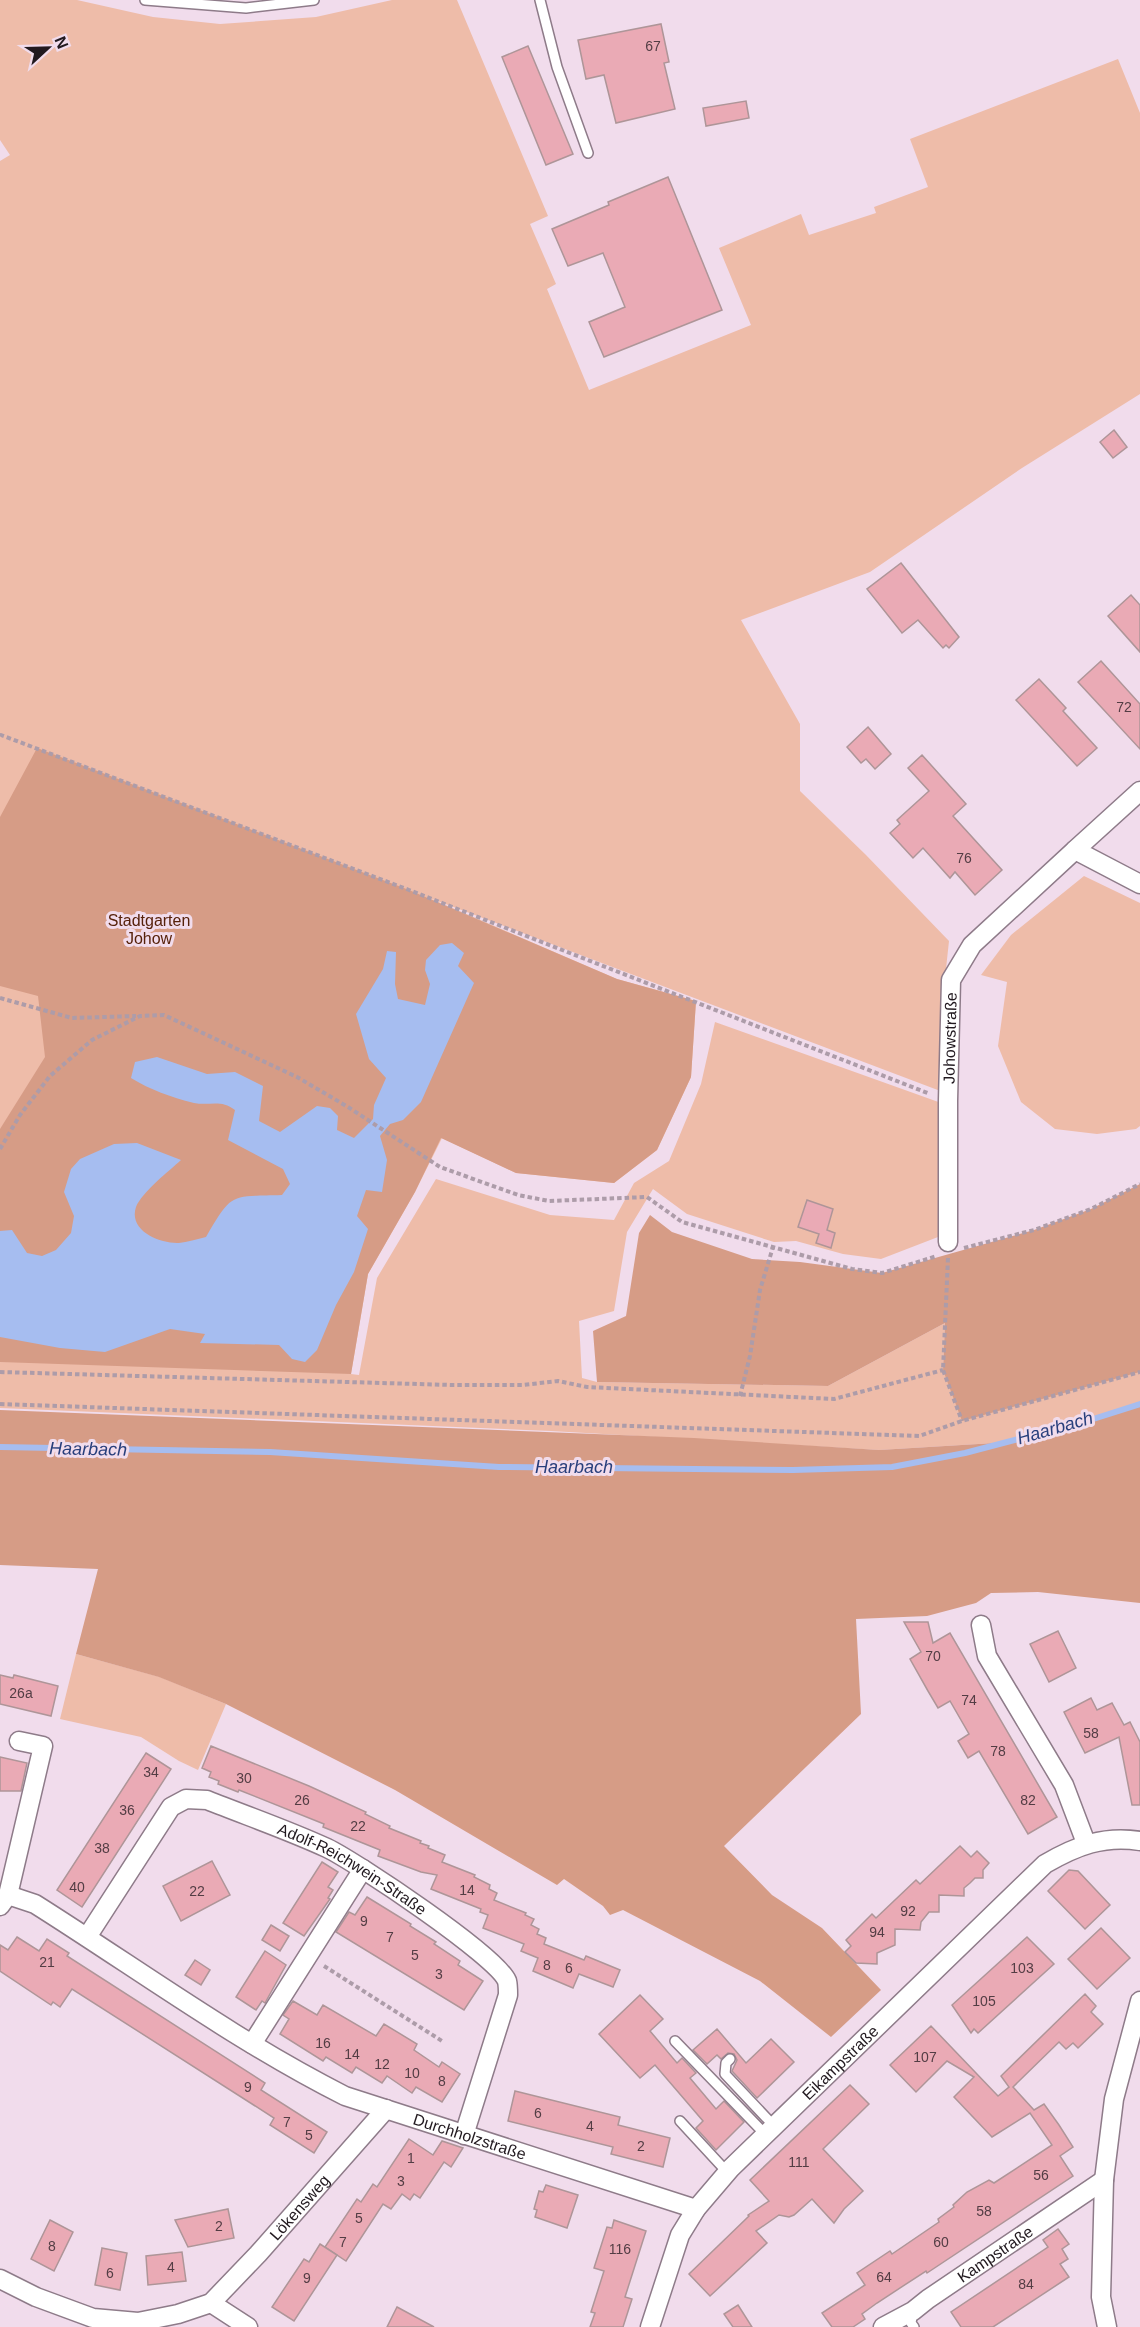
<svg xmlns="http://www.w3.org/2000/svg" width="1140" height="2327" font-family="Arial,sans-serif">
<style>
.green{fill:#eebca9}
.forest{fill:#d69c86}
.water{fill:#a6bdf0}
.lines{fill:none;stroke-linecap:round;stroke-linejoin:round}
.stream{stroke:#a6bdf0;stroke-width:6}
.building{fill:#eaaab5;stroke:#ae9598;stroke-width:1.5}
.service-casing{stroke:#8e7b89;stroke-width:12}
.minor-casing{stroke:#8e7b89;stroke-width:21}
.path{stroke:#ad9ca9;stroke-width:4;stroke-dasharray:4.5 3;stroke-linecap:butt}
.service{stroke:#fff;stroke-width:9}
.minor{stroke:#fff;stroke-width:18}
.labels{text-anchor:middle;dominant-baseline:central;stroke-width:6;stroke-linejoin:round;paint-order:stroke}
.number-label{font-size:14px;fill:#533d44}
.park-label{font-size:16px;fill:#56210a;stroke:#f1dcec}
.street-label{font-size:16px;fill:#21191f;stroke:#f1dcec}
.water-label{font-size:18px;font-style:italic;fill:#283f7c;stroke:#f1dcec}
</style>
<rect width="100%" height="100%" fill="#f1dcec"/>
<!-- green -->
<g class="green">
<polygon points="0,0 77,0 153,17 220,24 316,17 392,0 457,0 548,216 530,224 556,284 547,289 589,390 751,325 719,248 801,214 809,235 876,213 874,207 928,187 910,139 1118,59 1140,113 1140,394 1022,468 870,572 741,620 800,724 800,791 866,855 949,941 945,978 943,1092 427,897 617,979 696,1001 691,1077 657,1150 614,1183 516,1173 442,1138 415,1192 368,1274 351,1374 359,1375 377,1278 436,1179 550,1215 614,1220 634,1183 669,1161 701,1084 715,1022 944,1104 938,1237 881,1259 843,1254 796,1241 774,1242 687,1214 653,1189 627,1232 614,1311 579,1321 582,1378 597,1382 828,1386 945,1323 943,1370 1084,1386 1140,1372 1140,1406 995,1443 879,1450 551,1431 0,1408 0,161 10,155 0,140"/>
<polygon points="1084,876 1140,903 1140,1126 1136,1129 1097,1134 1055,1129 1021,1102 998,1046 1007,982 981,975 1011,935"/>
<polygon points="76,1654 160,1677 226,1704 198,1770 179,1761 141,1737 60,1719"/>
</g>
<!-- forest -->
<g class="forest">
<polygon points="37,748 409,890 617,979 696,1001 691,1077 657,1150 614,1183 516,1173 441,1138 415,1192 368,1274 351,1374 0,1362 0,1129 45,1057 38,996 0,986 0,817"/>
<polygon points="1140,1184 1140,1372 962,1421 943,1370 945,1323 828,1386 597,1382 593,1331 626,1316 639,1233 650,1215 672,1232 752,1259 800,1262 882,1273 1034,1230 1091,1209"/>
<polygon points="1140,1406 1140,1603 1038,1592 991,1593 976,1603 927,1616 856,1619 861,1714 724,1846 772,1895 822,1928 881,1990 831,2037 760,1981 623,1910 610,1915 603,1906 564,1879 557,1885 395,1790 226,1704 159,1677 76,1654 98,1569 0,1565 0,1410 694,1438 879,1450 995,1443"/>
</g>
<!-- water -->
<path class="water" d="M452,943L464,953L458,966L474,983L421,1102L403,1120L390,1124L380,1136L387,1160L382,1192L366,1190L357,1216L368,1229L354,1272L336,1305L317,1350L305,1362L292,1359L279,1345L200,1343L205,1334L170,1329L105,1352L60,1348L0,1337V1231L12,1230L27,1253L42,1256L56,1250L71,1233L74,1216L64,1192L71,1169L80,1159L114,1144L137,1143L181,1160C169,1171 142,1192 136,1207C128,1231 160,1244 179,1243C187,1242 197,1239 206,1237C233,1191 230,1197 282,1195L290,1184L283,1169L228,1140L235,1110C221,1099 210,1106 194,1103C170,1097 151,1090 131,1078L135,1062L157,1057L207,1074L235,1072L263,1086L259,1121L280,1132L317,1106L330,1108L338,1116L337,1130L354,1138L373,1119L374,1105L386,1078L369,1059L356,1014L383,969L387,951L396,952L395,984L398,999L425,1005L430,984L425,970L426,960L440,945Z"/>
<g class="lines">
<!-- stream -->
<polyline class="stream" points="0,1447 270,1452 499,1467 793,1470 892,1467 965,1453 1087,1421 1140,1404"/>
</g>
<!-- building -->
<g class="building">
<polygon points="661,24 669,62 664,63 675,109 616,123 604,75 586,79 578,40"/>
<polygon points="528,46 573,154 546,165 502,57"/>
<polygon points="746,101 749,118 706,126 703,108"/>
<polygon points="668,177 722,310 604,357 589,322 625,307 603,253 568,266 552,229 609,205 608,202"/>
<polygon points="1114,430 1127,447 1113,458 1100,442"/>
<polygon points="901,563 959,637 949,648 946,645 943,648 918,620 902,633 867,589"/>
<polygon points="1131,595 1140,605 1140,652 1108,616"/>
<polygon points="1101,661 1140,704 1140,749 1078,682"/>
<polygon points="1039,679 1066,708 1063,711 1097,748 1077,766 1016,700"/>
<polygon points="868,727 891,754 875,769 866,759 861,763 847,747"/>
<polygon points="922,755 966,804 953,816 1002,870 975,895 955,872 950,878 923,848 913,858 890,833 900,824 897,820 929,791 908,768"/>
<polygon points="807,1200 833,1209 827,1230 835,1233 831,1248 816,1243 819,1234 798,1227"/>
<polygon points="904,1622 928,1622 933,1643 950,1633 1057,1817 1028,1834 979,1751 968,1758 958,1741 969,1734 950,1701 938,1708 928,1691 910,1659 921,1652"/>
<polygon points="1058,1631 1076,1668 1049,1682 1030,1644"/>
<polygon points="0,1675 13,1678 14,1675 58,1686 51,1716 0,1704"/>
<polygon points="1091,1698 1097,1710 1112,1703 1124,1725 1130,1722 1140,1742 1140,1805 1132,1805 1119,1737 1085,1753 1064,1712"/>
<polygon points="211,1746 309,1786 366,1812 365,1814 390,1826 389,1828 421,1841 420,1843 429,1846 428,1848 445,1855 442,1862 475,1875 474,1877 490,1885 489,1889 497,1893 494,1900 526,1913 525,1915 534,1919 531,1925 539,1929 537,1934 546,1938 544,1944 584,1960 586,1956 620,1970 613,1987 579,1974 573,1988 533,1971 538,1958 521,1951 524,1944 483,1928 488,1915 480,1912 481,1909 431,1889 437,1875 421,1872 378,1856 380,1850 323,1827 324,1824 239,1790 238,1792 218,1784 219,1781 209,1777 211,1772 202,1768"/>
<polygon points="146,1753 171,1769 82,1907 57,1890"/>
<polygon points="0,1757 27,1763 21,1791 0,1791"/>
<polygon points="960,1846 971,1857 977,1851 989,1863 983,1870 983,1878 975,1878 970,1883 964,1888 964,1896 939,1895 939,1912 929,1912 921,1922 920,1930 895,1929 895,1945 877,1953 877,1964 856,1963 845,1952 851,1946 846,1940 872,1914 876,1918 916,1880 920,1884"/>
<polygon points="212,1861 230,1895 181,1921 163,1886"/>
<polygon points="322,1862 338,1872 328,1887 333,1890 328,1898 330,1899 304,1936 283,1923"/>
<polygon points="1069,1870 1078,1871 1110,1905 1085,1929 1048,1891"/>
<polygon points="367,1897 411,1924 410,1926 436,1942 434,1944 460,1961 458,1965 483,1981 464,2010 336,1932 349,1912 355,1915"/>
<polygon points="271,1925 289,1936 280,1951 262,1940"/>
<polygon points="1101,1928 1130,1958 1097,1989 1068,1959"/>
<polygon points="17,1937 39,1951 47,1939 69,1953 67,1956 265,2083 261,2090 327,2132 314,2153 270,2125 274,2118 72,1989 60,2007 53,2002 51,2005 0,1971 0,1945 8,1950"/>
<polygon points="1027,1937 1054,1964 978,2033 974,2029 971,2033 952,2005"/>
<polygon points="265,1951 286,1965 265,2003 262,2001 256,2010 236,1997"/>
<polygon points="195,1960 210,1970 201,1985 185,1975"/>
<polygon points="1085,1994 1096,2006 1091,2012 1103,2024 1078,2048 1073,2043 1066,2049 1059,2042 1013,2087 1034,2110 1044,2104 1059,2125 1073,2147 1060,2156 1073,2176 927,2273 926,2271 877,2303 862,2314 865,2319 853,2327 832,2327 822,2313 865,2285 857,2273 890,2251 892,2254 939,2222 938,2219 954,2207 953,2205 967,2192 989,2180 994,2183 1052,2145 1030,2113 992,2137 954,2097 974,2077 947,2061 916,2092 890,2065 931,2026 998,2096 1009,2087 1001,2076"/>
<polygon points="640,1995 663,2019 650,2031 677,2063 682,2058 696,2073 690,2078 716,2109 724,2101 744,2122 716,2150 696,2128 703,2121 655,2065 640,2078 599,2034"/>
<polygon points="293,2001 317,2015 323,2005 376,2036 384,2024 417,2044 414,2050 439,2067 442,2062 460,2074 442,2102 416,2087 412,2093 387,2076 382,2083 356,2067 352,2073 326,2057 323,2061 280,2034 289,2019 283,2015"/>
<polygon points="717,2029 746,2063 771,2039 794,2062 757,2098 732,2071 737,2060 734,2054 728,2053 721,2059 717,2055 707,2064 693,2050"/>
<polygon points="850,2085 869,2104 823,2149 863,2191 844,2209 834,2223 812,2199 794,2215 789,2217 779,2215 756,2231 767,2243 710,2296 689,2274 749,2216 748,2215 769,2201 750,2180"/>
<polygon points="515,2091 620,2117 618,2125 670,2138 663,2167 611,2154 613,2147 508,2121"/>
<polygon points="409,2139 433,2155 442,2141 463,2148 451,2167 444,2162 420,2198 414,2194 410,2200 402,2194 391,2209 383,2204 346,2261 325,2247 357,2199 361,2202 373,2184 377,2187"/>
<polygon points="546,2185 578,2195 567,2228 535,2217 537,2210 534,2209 539,2191 543,2192"/>
<polygon points="228,2209 234,2238 188,2247 175,2220"/>
<polygon points="50,2220 73,2232 54,2271 31,2259"/>
<polygon points="614,2220 646,2231 625,2297 632,2299 623,2327 590,2327 595,2313 591,2312 604,2271 594,2268 607,2227 612,2228"/>
<polygon points="1058,2229 1069,2244 1062,2249 1068,2259 1060,2264 1069,2277 993,2327 961,2327 951,2312 1048,2247 1043,2240"/>
<polygon points="320,2244 337,2255 294,2321 272,2307 304,2259 309,2262"/>
<polygon points="102,2248 127,2253 120,2290 95,2285"/>
<polygon points="182,2252 186,2281 148,2285 146,2256"/>
<polygon points="738,2305 752,2327 733,2327 724,2314"/>
<polygon points="397,2307 434,2327 387,2327"/>
</g>
<g class="lines">
<defs>
<g id="service">
<polyline points="145,0 246,8 314,0"/>
<polyline points="540,0 557,67 588,153"/>
<polyline points="675,2041 765,2134"/>
<polyline points="730,2059 726,2063 725,2074 774,2126"/>
<polyline points="680,2121 727,2172"/>
<polyline points="913,2311 911,2323 914,2327"/>
</g>
<g id="minor">
<polyline points="1140,791 1075,850 1140,884"/>
<path id="s1" d="M948,1242V1101L951,980L972,945L1075,850"/>
<polyline points="981,1625 987,1656 1064,1785 1086,1843"/>
<polyline points="8,1895 43,1746 19,1741"/>
<path id="s2" d="M0,1906L8,1895L35,1904C138,1969 236,2041 345,2096L696,2209"/>
<path id="s3" d="M87,1937L171,1807L186,1799L207,1800C247,1816 288,1830 327,1848C356,1862 497,1956 507,1981C508,1985 508,1991 508,1995L464,2135"/>
<polyline points="252,2044 363,1869"/>
<path id="s4" d="M0,2279L36,2297L93,2318L138,2322L178,2314L211,2303L258,2254L386,2109"/>
<polyline points="211,2303 248,2327"/>
<path id="s5" d="M650,2327L680,2235L696,2209L731,2168L1045,1864C1076,1846 1104,1835 1140,1841"/>
<path id="s6" d="M883,2327L913,2311L928,2299L1104,2180"/>
<polyline points="1107,2327 1101,2297 1104,2180 1114,2099 1140,2001"/>
</g>
</defs>
<!-- service casing -->
<use href="#service" class="service-casing"/>
<!-- minor casing -->
<use href="#minor" class="minor-casing"/>
<!-- path -->
<g class="path">
<polyline points="0,736 1,735 409,890 930,1094"/>
<polyline points="0,998 72,1018 136,1016"/>
<polyline points="0,1149 20,1115 50,1076 92,1040 140,1016 164,1015 297,1077 348,1107 440,1167 518,1195 549,1201 647,1197 682,1222 852,1269 882,1273 937,1256"/>
<polyline points="964,1248 1034,1230 1091,1209 1140,1184"/>
<polyline points="948,1258 943,1370 962,1421"/>
<polyline points="0,1372 452,1385 523,1385 558,1381 587,1387 834,1399 943,1370"/>
<polyline points="740,1396 750,1356 760,1290 773,1247"/>
<polyline points="0,1404 919,1436 962,1421 1140,1372"/>
<polyline points="324,1966 442,2041"/>
</g>
<!-- service -->
<use href="#service" class="service"/>
<!-- minor -->
<use href="#minor" class="minor"/>
</g>
<g class="labels">
<!-- number labels -->
<g class="number-label">
<text x="653" y="46">67</text>
<text x="1124" y="707">72</text>
<text x="964" y="858">76</text>
<text x="933" y="1656">70</text>
<text x="21" y="1693">26a</text>
<text x="969" y="1700">74</text>
<text x="1091" y="1733">58</text>
<text x="998" y="1751">78</text>
<text x="151" y="1772">34</text>
<text x="244" y="1778">30</text>
<text x="302" y="1800">26</text>
<text x="1028" y="1800">82</text>
<text x="127" y="1810">36</text>
<text x="358" y="1826">22</text>
<text x="102" y="1848">38</text>
<text x="77" y="1887">40</text>
<text x="467" y="1890">14</text>
<text x="197" y="1891">22</text>
<text x="908" y="1911">92</text>
<text x="364" y="1921">9</text>
<text x="877" y="1932">94</text>
<text x="390" y="1937">7</text>
<text x="415" y="1955">5</text>
<text x="47" y="1962">21</text>
<text x="547" y="1965">8</text>
<text x="569" y="1968">6</text>
<text x="1022" y="1968">103</text>
<text x="439" y="1974">3</text>
<text x="984" y="2001">105</text>
<text x="323" y="2043">16</text>
<text x="352" y="2054">14</text>
<text x="925" y="2057">107</text>
<text x="382" y="2064">12</text>
<text x="412" y="2073">10</text>
<text x="442" y="2081">8</text>
<text x="248" y="2087">9</text>
<text x="538" y="2113">6</text>
<text x="287" y="2122">7</text>
<text x="590" y="2126">4</text>
<text x="309" y="2135">5</text>
<text x="641" y="2146">2</text>
<text x="411" y="2158">1</text>
<text x="799" y="2162">111</text>
<text x="1041" y="2175">56</text>
<text x="401" y="2181">3</text>
<text x="984" y="2211">58</text>
<text x="359" y="2218">5</text>
<text x="219" y="2226">2</text>
<text x="343" y="2242">7</text>
<text x="941" y="2242">60</text>
<text x="52" y="2246">8</text>
<text x="620" y="2249">116</text>
<text x="171" y="2267">4</text>
<text x="110" y="2273">6</text>
<text x="884" y="2277">64</text>
<text x="307" y="2278">9</text>
<text x="1026" y="2284">84</text>
</g>
<!-- park labels -->
<g class="park-label">
<text x="149" y="920">Stadtgarten<tspan x="149" dy="18">Johow</tspan></text>
</g>
<!-- street labels -->
<g class="street-label">
<text stroke="none"><textPath href="#s1" startOffset="204">Johowstraße</textPath></text>
<text stroke="none"><textPath href="#s3" startOffset="354">Adolf-Reichwein-Straße</textPath></text>
<text stroke="none"><textPath href="#s5" startOffset="333">Eikampstraße</textPath></text>
<text stroke="none"><textPath href="#s2" startOffset="538">Durchholzstraße</textPath></text>
<text stroke="none"><textPath href="#s4" startOffset="352">Lökensweg</textPath></text>
<text stroke="none"><textPath href="#s6" startOffset="134">Kampstraße</textPath></text>
</g>
<!-- water labels -->
<g class="water-label">
<text transform="translate(1055 1428) rotate(-16)">Haarbach</text>
<text transform="translate(88 1449) rotate(1)">Haarbach</text>
<text x="574" y="1467">Haarbach</text>
</g>
</g>
<!-- north arrow -->
<g transform="translate(48 48) rotate(68)" stroke="#f1dcec" stroke-width="4.5" paint-order="stroke">
<path d="M0-4.5L10 22L0 15L-10 22Z" fill="#21191f"/>
<text y="-9" font-size="16" font-weight="bold" text-anchor="middle" fill="#21191f">N</text>
</g>
</svg>
